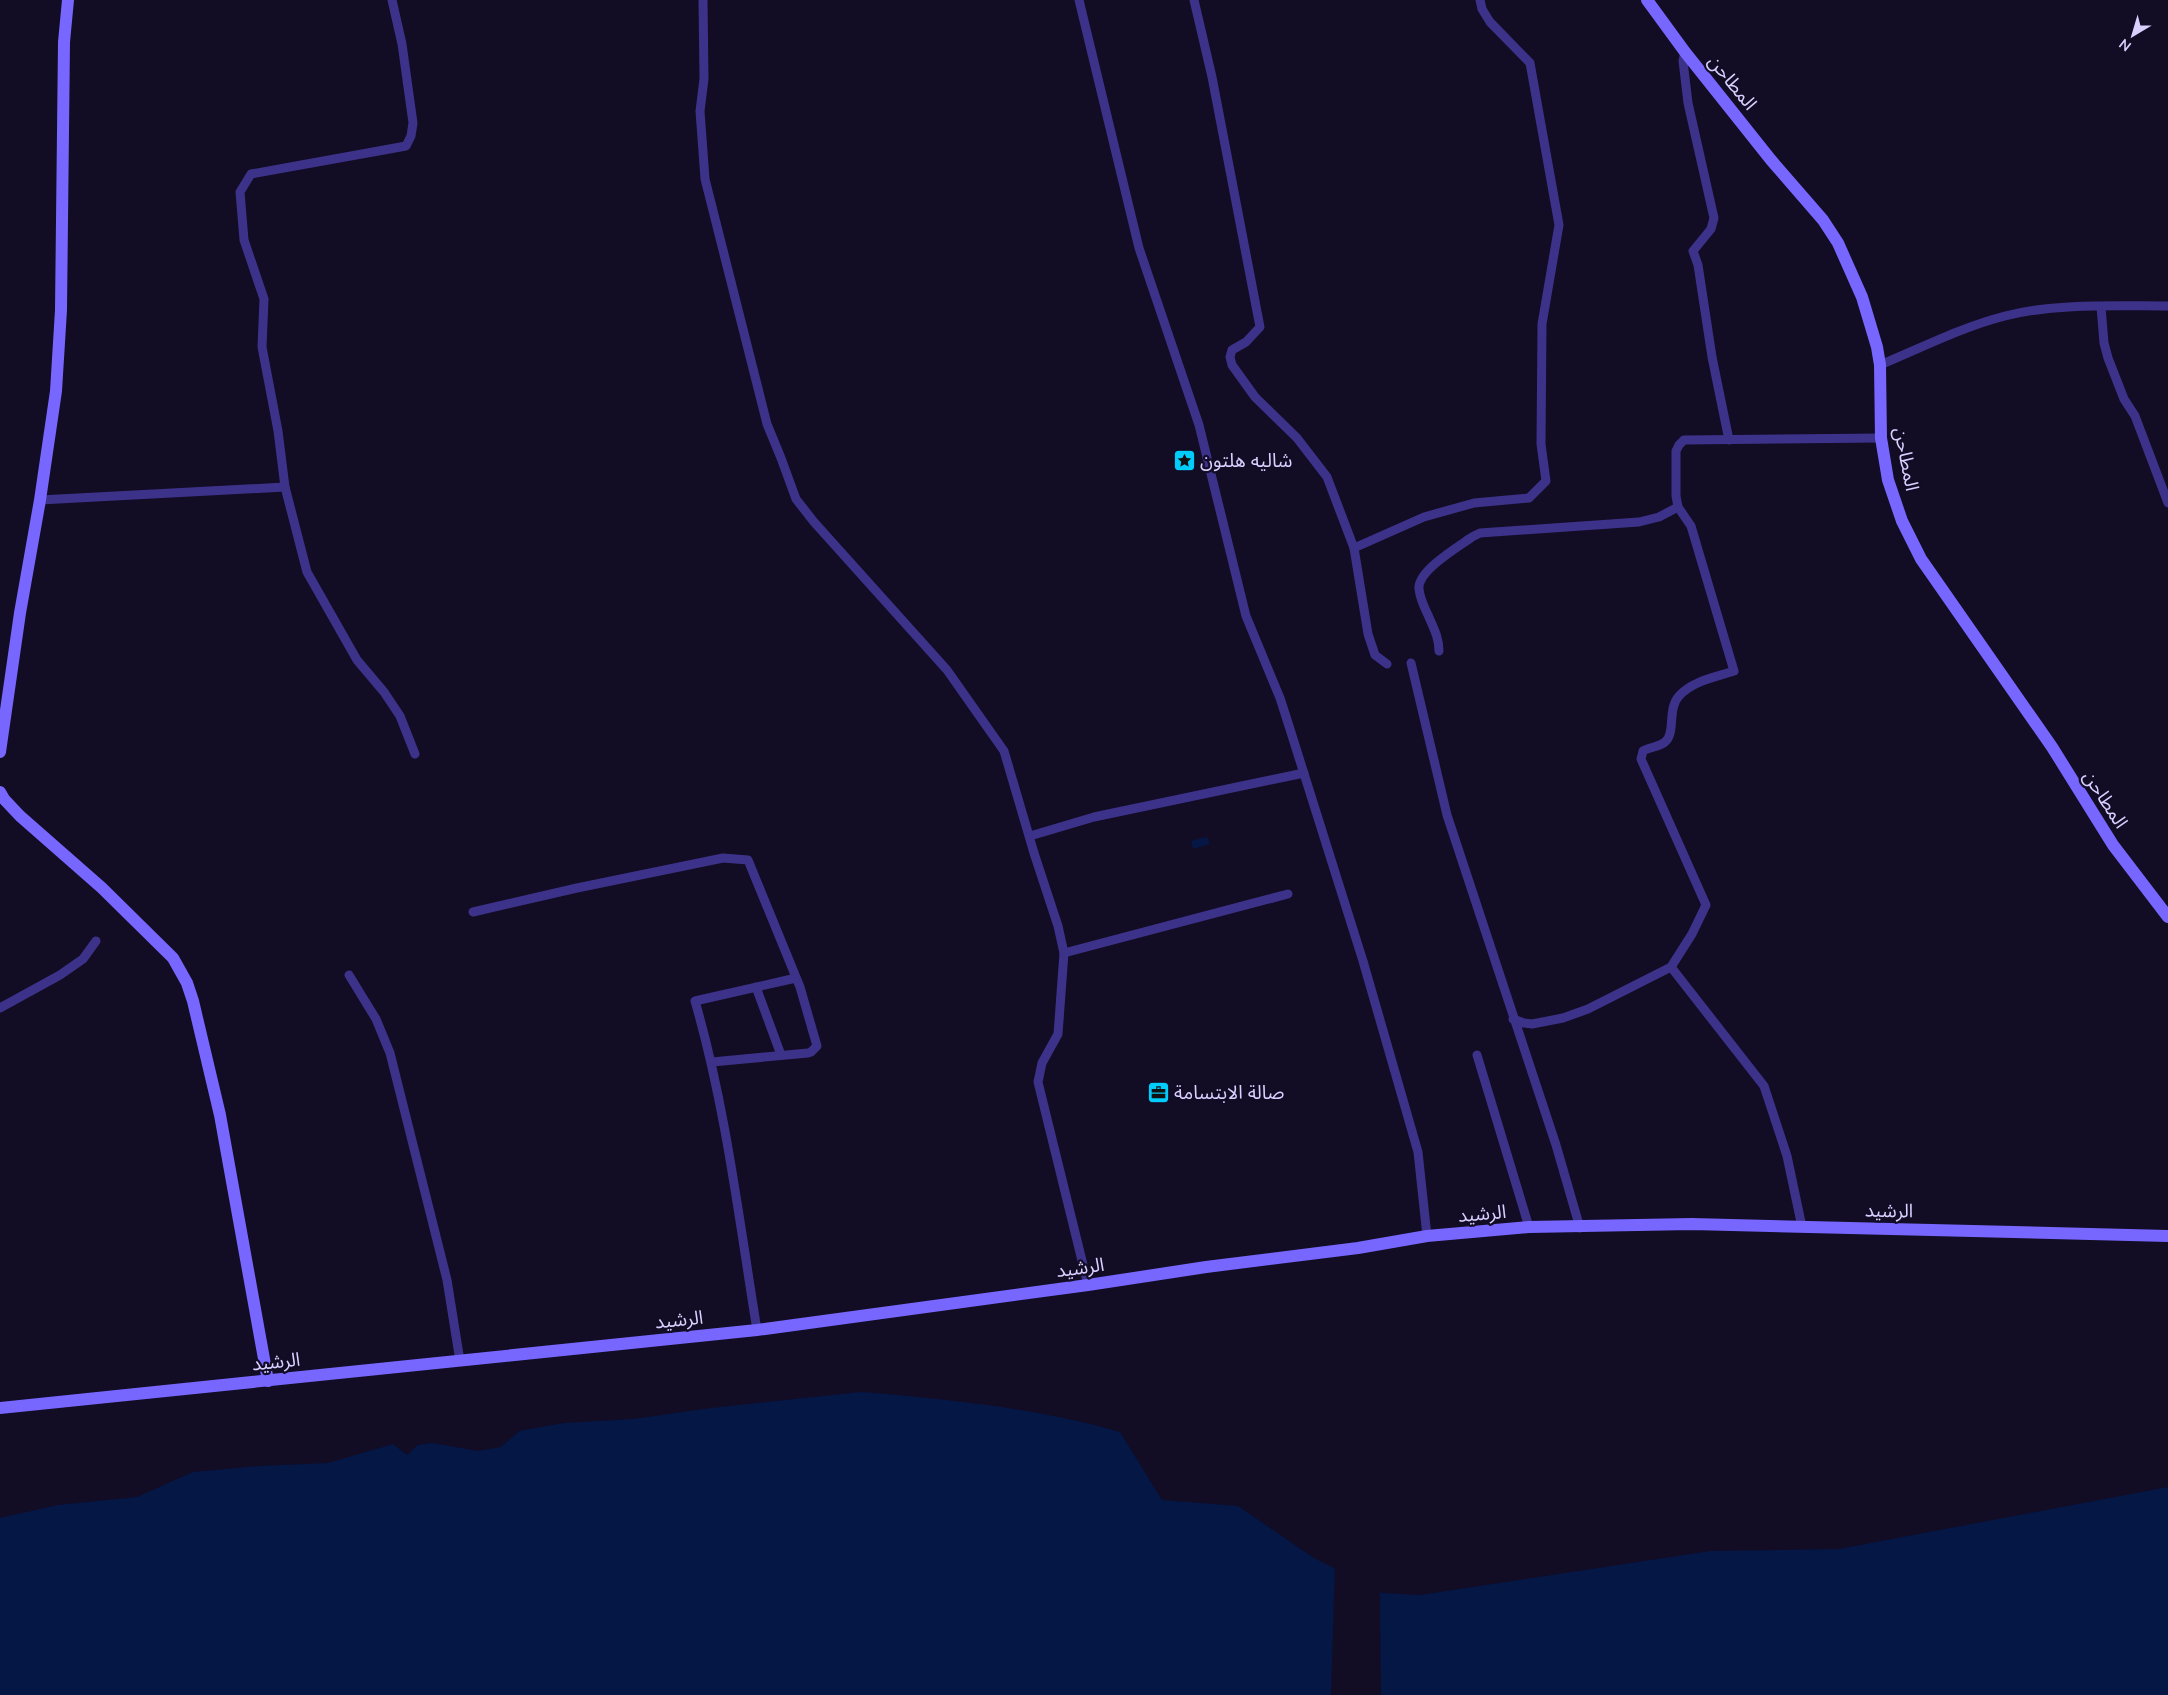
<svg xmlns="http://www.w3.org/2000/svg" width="2168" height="1695" font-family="Mulish,'Noto Sans Arabic',sans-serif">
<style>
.water{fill:#051745}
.pier{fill:#120c25}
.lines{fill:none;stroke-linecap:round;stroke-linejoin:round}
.street{stroke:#3d3289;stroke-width:9}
.secondary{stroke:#7767ff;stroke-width:12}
.labels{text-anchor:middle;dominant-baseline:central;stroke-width:4.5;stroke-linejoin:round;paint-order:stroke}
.street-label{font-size:19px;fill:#d9d0ff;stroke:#120c25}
.poi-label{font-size:19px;fill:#d9d0ff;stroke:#120c25;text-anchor:start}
</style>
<rect width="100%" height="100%" fill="#120c25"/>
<!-- water -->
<g class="water">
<polygon points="1207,837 1210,844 1193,849 1191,841"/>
<path d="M861,1392C948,1399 1036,1408 1120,1432L1162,1500L1238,1506L1314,1558L1383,1593L1420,1595L1710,1551L1839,1549L2168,1487V1695H0V1518L58,1505L137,1497L193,1472L259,1466L328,1463L393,1444L407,1455L418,1445L432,1443L478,1451L501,1447L519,1431L564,1423L633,1419L711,1408Z"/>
</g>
<!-- pier -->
<polygon class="pier" points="1335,1566 1380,1589 1381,1695 1331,1695"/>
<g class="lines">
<!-- street -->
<g class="street">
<polyline points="392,0 402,44 413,123 411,136 406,146 251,174 240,192 244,240 264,299 262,347 278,431 285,487 307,572 357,660 384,692 400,716 415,754"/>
<polyline points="703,0 704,79 700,111 705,179 767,424 781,458 796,499 814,522 947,670 1004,751 1034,853 1058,926 1064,953 1058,1034 1042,1063 1038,1082 1088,1285"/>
<polyline points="1079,0 1139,248 1199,425 1246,616 1280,698 1289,726 1363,961 1418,1152 1427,1236"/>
<polyline points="1194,0 1212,77 1260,327 1246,342 1232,350 1230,357 1232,365 1255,397 1297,438 1327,477 1354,548 1368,634 1375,655 1387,664"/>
<polyline points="1685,52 1683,61 1688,103 1714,218 1711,229 1693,251 1698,265 1712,357 1729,440"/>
<polyline points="2101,307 2104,343 2108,358 2124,399 2135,416 2168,503"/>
<path d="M1880,365C1921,348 1962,327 2005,316C2055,303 2116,306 2168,306"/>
<polyline points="40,500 285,487"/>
<polyline points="1354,548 1424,517 1474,503 1529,498 1546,481 1541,444 1542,324 1559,225 1530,63 1490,22 1482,9 1480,0"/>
<path d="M1439,651C1439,637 1433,627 1428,615C1424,607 1420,598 1419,589C1417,571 1458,547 1472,537L1480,533L1639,522L1659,517L1678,507"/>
<polyline points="1411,663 1447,815 1556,1145 1580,1228"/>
<polyline points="1030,836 1094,817 1304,773"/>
<polyline points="473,912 577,888 723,858 748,860 800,987 817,1046 811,1052 808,1053 712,1062"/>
<polyline points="1064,953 1288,894"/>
<polyline points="1671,967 1764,1086 1787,1156 1802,1227"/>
<polyline points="349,975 376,1019 390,1053 447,1280 460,1361"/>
<polyline points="756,987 781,1055"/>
<polyline points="0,1008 60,975 83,959 96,941"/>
<path d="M1513,1019L1524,1023L1532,1024L1563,1018L1588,1009L1671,967L1692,934L1706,905L1641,759L1643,751C1650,747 1659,747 1665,742C1676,733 1667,709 1679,696C1692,681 1716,677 1734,671L1691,526L1678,507L1676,496V451L1679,445L1684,440L1881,438"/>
<polyline points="1477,1055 1529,1227"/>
<path d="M757,1330C739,1220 726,1108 695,1001L796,978"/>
</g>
<!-- secondary -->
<g class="secondary">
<polyline points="1647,0 1685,52 1771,160 1823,220 1838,243 1862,297 1877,347 1880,365 1881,438 1888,480 1902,521 1921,559 2052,747 2113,845 2168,917"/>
<polyline points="0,752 20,613 40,500 56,391 61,310 64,42 68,0"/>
<polyline points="0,792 4,799 20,816 102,888 173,958 187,983 193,1001 220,1115 268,1381"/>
<polyline points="0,1408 757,1330 1088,1285 1206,1267 1358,1248 1427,1236 1529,1227 1692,1224 2168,1236"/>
</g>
</g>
<!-- icons -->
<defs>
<symbol id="sight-square" viewBox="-11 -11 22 22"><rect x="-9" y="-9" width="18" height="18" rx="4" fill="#00cdfb" stroke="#120c25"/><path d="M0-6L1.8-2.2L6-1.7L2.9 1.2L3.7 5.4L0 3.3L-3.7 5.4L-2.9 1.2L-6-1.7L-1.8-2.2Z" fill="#111"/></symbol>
<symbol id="office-square" viewBox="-11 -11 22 22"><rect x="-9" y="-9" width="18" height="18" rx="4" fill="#00cdfb" stroke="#120c25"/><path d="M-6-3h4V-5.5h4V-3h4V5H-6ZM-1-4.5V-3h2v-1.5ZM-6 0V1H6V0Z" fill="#111"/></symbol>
</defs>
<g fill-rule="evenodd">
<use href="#sight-square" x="1172" y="448" width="25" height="25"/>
<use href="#office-square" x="1146" y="1080" width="25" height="25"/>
</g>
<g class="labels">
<!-- street labels -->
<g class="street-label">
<text transform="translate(1733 82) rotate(51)">المطاحن</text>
<text transform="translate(1907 459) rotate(79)">المطاحن</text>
<text transform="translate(2106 799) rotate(57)">المطاحن</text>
<text transform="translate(1889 1210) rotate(1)">الرشيد</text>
<text transform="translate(1482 1213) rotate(-5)">الرشيد</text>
<text transform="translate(1080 1267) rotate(-8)">الرشيد</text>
<text transform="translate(679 1319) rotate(-6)">الرشيد</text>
<text transform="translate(276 1361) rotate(-6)">الرشيد</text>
</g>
<!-- poi labels -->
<g class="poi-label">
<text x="1200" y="460">شاليه هلتون</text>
<text x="1174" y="1092">صالة الابتسامة</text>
</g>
</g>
<!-- north arrow -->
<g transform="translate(2133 35) rotate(218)" stroke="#120c25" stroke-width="4" paint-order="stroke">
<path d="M0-4L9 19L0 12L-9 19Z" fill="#d9d0ff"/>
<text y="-8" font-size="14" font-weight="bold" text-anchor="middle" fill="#d9d0ff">N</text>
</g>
</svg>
